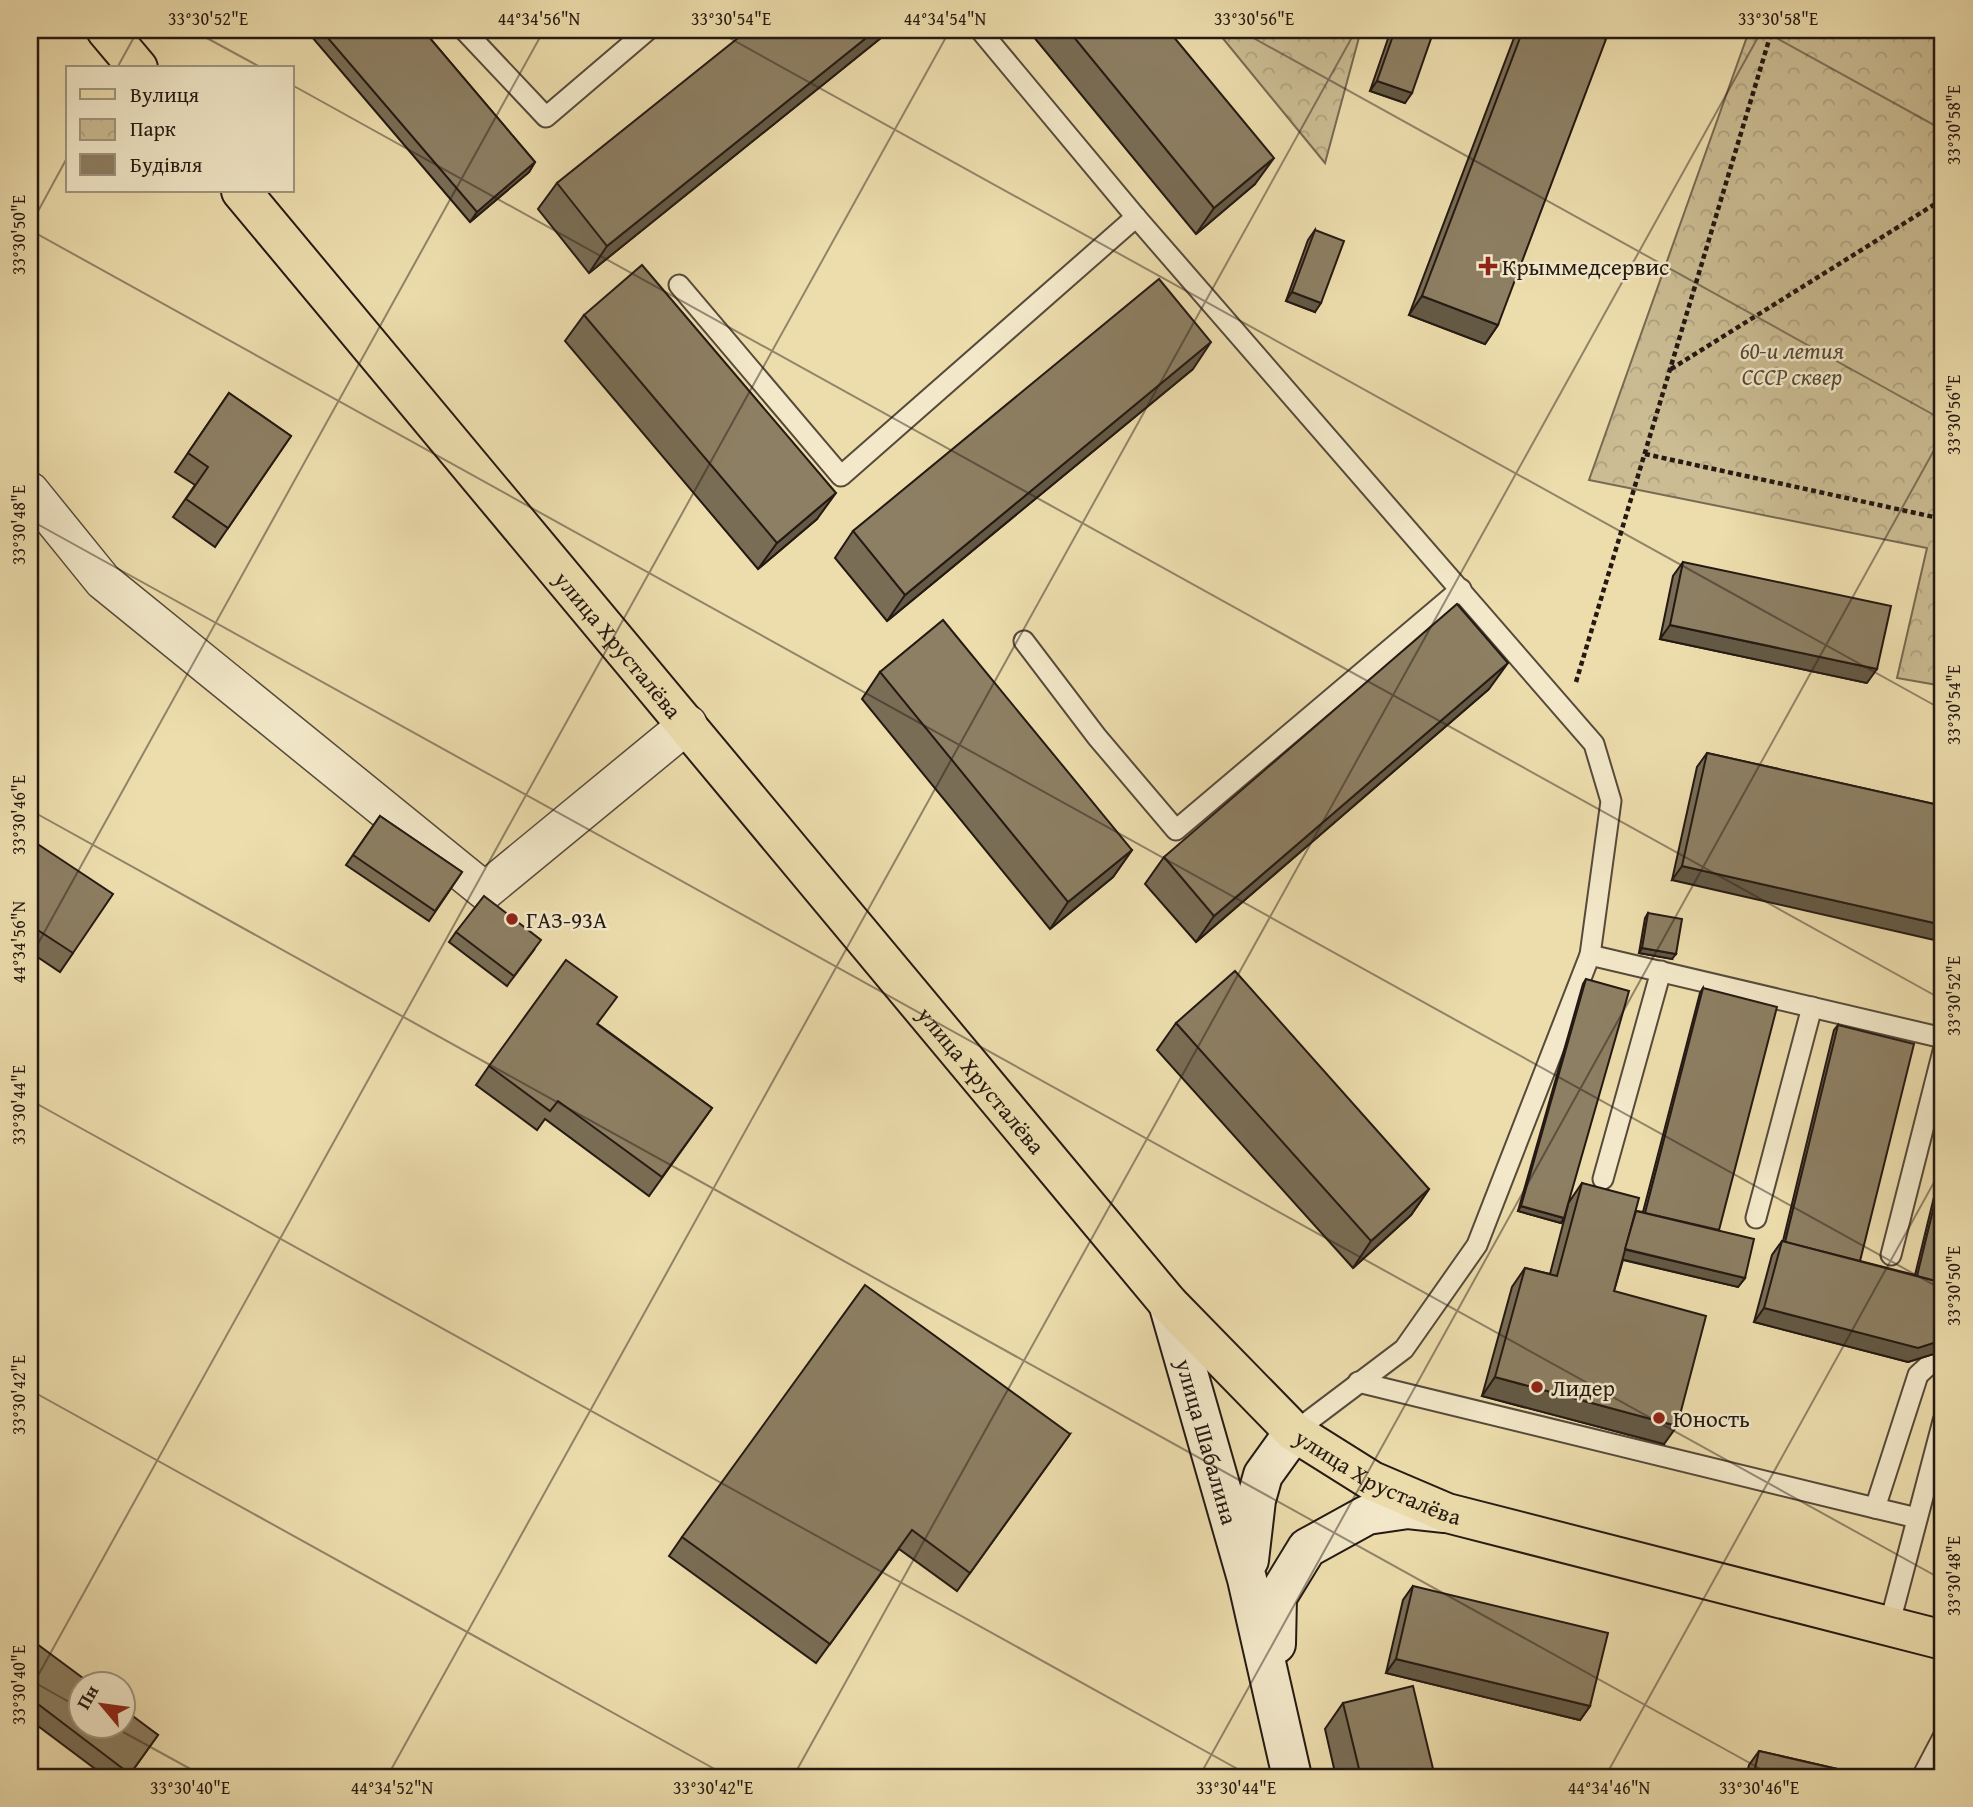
<svg xmlns="http://www.w3.org/2000/svg" width="1973" height="1807" font-family="'Gentium Book Plus',serif">
<style>
.park{fill:url(#park-crowns);stroke:#786a53;stroke-width:2}
.lines{fill:none;stroke-linecap:round;stroke-linejoin:round}
.lane-casing{stroke:#564a3a;stroke-width:23}
.street-casing{stroke:#564a3a;stroke-width:40}
.secondary-casing{stroke:#241913;stroke-width:42}
.primary-casing{stroke:#241913;stroke-width:42}
.path{stroke:#241913;stroke-width:4.5;stroke-dasharray:5 3.5;stroke-linecap:butt}
.lane{stroke:#f3e9ca;stroke-width:19}
.street{stroke:#f3e9ca;stroke-width:37}
.secondary{stroke:#f3e9ca;stroke-width:38}
.primary{stroke:#edddad;stroke-width:38}
.wall{fill:#796d55;stroke:#241913;stroke-width:2}
.shaded-wall{fill:#635945;stroke:#241913;stroke-width:2}
.building{fill:#8d7f63;stroke:#241913;stroke-width:2}
.ticks{fill:none;stroke:#241913;stroke-width:2;stroke-opacity:0.45}
.poi-dot{fill:#8f2418;stroke:#f3e9ca;stroke-width:2.5}
.labels{text-anchor:middle;dominant-baseline:central;stroke-width:5;stroke-linejoin:round;paint-order:stroke}
.poi-label{font-size:23px;fill:#241913;stroke:#f3e9ca;text-anchor:start}
.park-label{font-size:23px;font-style:italic;fill:#564a39;stroke:#f3e9ca}
.street-label{font-size:23px;fill:#241913;stroke:#f3e9ca}
.neatline{fill:none;stroke:#241913;stroke-width:2.5}
.ticks-label{font-size:18px;text-anchor:middle;fill:#241913}
</style>
<defs>
<pattern id="park-crowns" width="20" height="18" patternUnits="userSpaceOnUse" patternTransform="scale(1.75)"><rect width="20" height="18" fill="#cbbc93"/><path d="M2 6a3 3 0 1 1 6 0M12 15a3 3 0 1 1 6 0" fill="none" stroke="#aea17e"/></pattern>
</defs>
<rect width="100%" height="100%" fill="#edddad"/>
<filter id="stains"><feTurbulence type="fractalNoise" baseFrequency=".00286" numOctaves="4"/><feColorMatrix values="0 0 0 0 .2 0 0 0 0 .09 0 0 0 0 .02 0 0 0 .5 -.17"/></filter>
<radialGradient id="worn" r=".72"><stop offset=".6" stop-color="#630" stop-opacity="0"/><stop offset="1" stop-color="#630" stop-opacity=".3"/></radialGradient>
<!-- park -->
<g class="park">
<polygon points="1216,30 1361,30 1325,163"/>
<polygon points="1745,30 1943,30 1943,686 1897,678 1927,548 1589,480 1749,31"/>
</g>
<g class="lines">
<defs>
<g id="lane">
<polyline points="464,30 546,117 648,30"/>
<polyline points="980,30 1136,217 1594,744 1611,801 1590,955 1477,1245 1404,1349 1294,1432"/>
<polyline points="679,285 841,476 1136,217"/>
<polyline points="1024,641 1097,737 1176,830 1461,589"/>
<polyline points="1590,955 1943,1038"/>
<polyline points="1603,1179 1661,971"/>
<polyline points="1756,1218 1812,1007"/>
<polyline points="1891,1255 1943,1051"/>
<polyline points="1358,1382 1875,1508 1918,1375 1943,1352"/>
<polyline points="1875,1508 1917,1518"/>
<polyline points="1889,1626 1943,1421"/>
<polyline points="1922,1777 1943,1737"/>
</g>
<polyline id="street" points="30,491 103,581 485,891 688,724"/>
<g id="secondary">
<path id="s1" d="M1168,1303L1247,1579L1292,1777"/>
<polyline points="1249,1560 1256,1500 1263,1475 1294,1432"/>
<polyline points="1276,1644 1277,1597 1307,1548 1367,1515 1408,1509 1445,1513"/>
</g>
<g id="primary">
<polyline points="106,30 138,68"/>
<path id="s2" d="M241,191L1168,1303L1294,1432L1372,1481L1447,1513L1943,1640"/>
</g>
</defs>
<!-- lane casing -->
<use href="#lane" class="lane-casing"/>
<!-- street casing -->
<use href="#street" class="street-casing"/>
<!-- secondary casing -->
<use href="#secondary" class="secondary-casing"/>
<!-- primary casing -->
<use href="#primary" class="primary-casing"/>
<!-- path -->
<g class="path">
<polyline points="1938,30 1943,31"/>
<polyline points="1671,369 1943,199"/>
<polyline points="1645,454 1943,519"/>
<polyline points="1576,682 1772,30"/>
</g>
<!-- lane -->
<use href="#lane" class="lane"/>
<!-- street -->
<use href="#street" class="street"/>
<!-- secondary -->
<use href="#secondary" class="secondary"/>
<!-- primary -->
<use href="#primary" class="primary"/>
</g>
<!-- wall -->
<g class="wall">
<polygon points="306,30 423,30 535,162 529,172 470,222"/>
<polygon points="1028,30 1168,30 1255,184 1196,234"/>
<polygon points="1391,30 1434,30 1405,103 1370,91"/>
<polygon points="1517,30 1523,30 1498,325 1485,344 1409,315"/>
<polygon points="887,33 589,273 538,209 557,183"/>
<polygon points="1315,230 1315,312 1286,301 1308,240"/>
<polygon points="584,315 817,519 758,569 565,341"/>
<polygon points="1193,369 887,621 835,558 853,531"/>
<polygon points="229,393 291,436 215,547 173,517 195,485 175,472"/>
<polygon points="1683,562 1867,683 1660,639 1673,576"/>
<polygon points="880,672 1132,850 1113,877 1050,929 862,699"/>
<polygon points="1489,689 1196,942 1145,884 1164,857"/>
<polygon points="1707,753 1943,806 1672,880 1697,767"/>
<polygon points="380,816 462,872 429,921 346,865"/>
<polygon points="30,839 73,953 60,972 30,952"/>
<polygon points="1648,913 1672,959 1639,953 1645,918"/>
<polygon points="456,932 534,950 507,986 449,942"/>
<polygon points="1586,979 1569,1202 1582,1183 1636,1211 1643,1212 1700,993 1703,988 1719,1230 1745,1278 1738,1287 1623,1260 1614,1291 1664,1444 1482,1396 1512,1287 1525,1268 1550,1274 1568,1205 1561,1223 1518,1211 1583,984"/>
<polygon points="1176,1023 1429,1189 1411,1215 1353,1268 1157,1050"/>
<polygon points="598,1024 712,1108 649,1196 545,1119 537,1130 476,1085 489,1066"/>
<polygon points="1838,1025 1860,1261 1915,1275 1943,1160 1943,1343 1937,1353 1908,1362 1754,1322 1772,1255 1782,1241 1783,1241 1834,1030"/>
<polygon points="1070,1434 957,1591 899,1549 816,1663 669,1556 682,1537"/>
<polygon points="1413,1586 1590,1706 1580,1720 1386,1673 1403,1600"/>
<polygon points="30,1645 158,1735 128,1777 106,1777 30,1720"/>
<polygon points="1343,1703 1435,1777 1336,1777 1325,1729"/>
<polygon points="1759,1751 1872,1777 1746,1777 1749,1765"/>
</g>
<!-- shaded-wall -->
<g class="shaded-wall">
<polygon points="876,30 889,30 887,33 589,273 607,246"/>
<polygon points="1377,81 1412,93 1405,103 1370,91"/>
<polygon points="1274,158 1255,184 1196,234 1214,208"/>
<polygon points="535,162 529,172 470,222 477,212"/>
<polygon points="1292,292 1321,303 1315,312 1286,301"/>
<polygon points="1422,296 1498,325 1485,344 1409,315"/>
<polygon points="1211,342 1193,369 887,621 905,595"/>
<polygon points="836,493 817,519 758,569 777,543"/>
<polygon points="1670,625 1877,669 1867,683 1660,639"/>
<polygon points="1508,663 1489,689 1196,942 1214,916"/>
<polygon points="1132,850 1113,877 1050,929 1068,902"/>
<polygon points="1682,866 1943,925 1943,942 1672,880"/>
<polygon points="1642,948 1676,954 1672,959 1639,953"/>
<polygon points="1429,1189 1411,1215 1353,1268 1371,1241"/>
<polygon points="1521,1206 1564,1218 1561,1223 1518,1211"/>
<polygon points="1623,1249 1745,1278 1738,1287 1616,1258"/>
<polygon points="1764,1308 1943,1340 1943,1343 1937,1353 1908,1362 1754,1322"/>
<polygon points="1495,1377 1677,1426 1664,1444 1482,1396"/>
<polygon points="1396,1659 1590,1706 1580,1720 1386,1673"/>
</g>
<!-- building -->
<g class="building">
<polygon points="321,30 423,30 535,162 477,212"/>
<polygon points="748,30 876,30 607,246 557,183"/>
<polygon points="1068,30 1168,30 1274,158 1214,208"/>
<polygon points="1395,30 1434,30 1412,93 1377,81"/>
<polygon points="1523,30 1581,30 1606,39 1498,325 1422,296"/>
<polygon points="1315,230 1344,241 1321,303 1292,292"/>
<polygon points="642,265 836,493 777,543 584,315"/>
<polygon points="1159,279 1211,342 905,595 853,531"/>
<polygon points="229,393 291,436 228,528 186,499 208,467 188,453"/>
<polygon points="1683,562 1891,606 1877,669 1670,625"/>
<polygon points="1457,604 1508,663 1214,916 1164,857"/>
<polygon points="943,620 1132,850 1068,902 880,672"/>
<polygon points="1707,753 1943,806 1943,925 1682,866"/>
<polygon points="380,816 462,872 435,911 353,855"/>
<polygon points="30,839 113,894 73,953 30,925"/>
<polygon points="484,896 541,940 514,976 456,932"/>
<polygon points="1648,913 1682,919 1676,954 1642,948"/>
<polygon points="566,960 617,997 597,1024 712,1108 662,1177 558,1101 550,1111 489,1066"/>
<polygon points="1235,971 1429,1189 1371,1241 1176,1023"/>
<polygon points="1586,979 1629,991 1564,1218 1521,1206"/>
<polygon points="1703,988 1777,1007 1719,1230 1645,1213"/>
<polygon points="1838,1025 1914,1044 1860,1261 1785,1242"/>
<polygon points="1943,1169 1943,1283 1917,1276"/>
<polygon points="1582,1183 1639,1198 1614,1291 1706,1316 1677,1426 1495,1377 1525,1268 1557,1276"/>
<polygon points="1636,1211 1754,1239 1745,1278 1625,1249"/>
<polygon points="1782,1241 1943,1283 1943,1340 1918,1348 1764,1308"/>
<polygon points="865,1285 1070,1434 970,1573 912,1530 830,1644 682,1537"/>
<polygon points="1413,1586 1608,1633 1590,1706 1396,1659"/>
<polygon points="33,1641 91,1684 80,1684 80,1726 122,1726 122,1708 158,1735 130,1774 30,1698 30,1645"/>
<polygon points="1413,1686 1435,1777 1361,1777 1343,1703"/>
<polygon points="1759,1751 1872,1777 1753,1777"/>
</g>
<!-- ticks -->
<path class="ticks" d="M192,30L262,68M715,30L1943,710M1239,30L1943,420M1762,30L1943,130M117,68L138,30M292,85L1943,1000M30,226L68,156M30,230L1943,1290M30,520L1943,1580M30,810L1775,1777M30,958L544,30M30,1100L1252,1777M30,1390L729,1777M30,1680L80,1708M30,1690L950,30M114,1727L205,1777M387,1777L1356,30M793,1777L1762,30M1199,1777L1943,434M1605,1777L1943,1166"/>
<!-- markers -->
<g class="poi-dot">
<path d="M1484.5 255.5h7v7h7v7h-7v7h-7v-7h-7v-7h7z"/>
<circle cx="512" cy="919" r="7"/>
<circle cx="1537" cy="1387" r="7"/>
<circle cx="1659" cy="1418" r="7"/>
</g>
<g class="labels">
<!-- poi labels -->
<g class="poi-label">
<text x="1502" y="266">Крыммедсервис</text>
<text x="526" y="919">ГАЗ-93А</text>
<text x="1551" y="1387">Лидер</text>
<text x="1673" y="1418">Юность</text>
</g>
<!-- park labels -->
<g class="park-label">
<text x="1792" y="350">60-и летия<tspan x="1792" dy="26">СССР сквер</tspan></text>
</g>
<!-- street labels -->
<g class="street-label">
<text stroke="none"><textPath href="#s2" startOffset="590">улица Хрусталёва</textPath></text>
<text stroke="none"><textPath href="#s2" startOffset="1157">улица Хрусталёва</textPath></text>
<text stroke="none"><textPath href="#s1" startOffset="144">улица Шабалина</textPath></text>
<text stroke="none"><textPath href="#s2" startOffset="1724">улица Хрусталёва</textPath></text>
</g>
</g>
<!-- margin -->
<rect width="1973" height="1807" fill="none" stroke="#edddad" stroke-width="77"/>
<!-- legend -->
<rect x="66" y="66" width="228" height="126" fill="#f3e9ca" stroke="#a09681" stroke-width="2"/>
<rect x="80" y="89" width="35" height="10" fill="#edddad" stroke="#a09681" stroke-width="2"/>
<text x="130" y="102" font-size="21" fill="#241913">Вулиця</text>
<rect x="80" y="119" width="35" height="21" fill="url(#park-crowns)" stroke="#a09681" stroke-width="2"/>
<text x="130" y="136" font-size="21" fill="#241913">Парк</text>
<rect x="80" y="154" width="35" height="21" fill="#8d7f63" stroke="#a09681" stroke-width="2"/>
<text x="130" y="172" font-size="21" fill="#241913">Будівля</text>
<!-- north arrow -->
<g transform="translate(102 1705) rotate(299)"><circle r="33" fill="#f3e9ca" stroke="#a09681" stroke-width="2"/>
<path d="M0-5L12 26L0 18L-12 26Z" fill="#8f2418"/>
<text y="-10" font-size="19" font-weight="bold" text-anchor="middle" fill="#241913">Пн</text>
</g>
<rect x="38" y="38" width="1896" height="1731" class="neatline"/>
<g class="ticks-label">
<text x="208" y="25">33°30'52"E</text>
<text x="539" y="25">44°34'56"N</text>
<text x="731" y="25">33°30'54"E</text>
<text x="945" y="25">44°34'54"N</text>
<text x="1254" y="25">33°30'56"E</text>
<text x="1778" y="25">33°30'58"E</text>
<text transform="translate(1954 125) rotate(-90)" y="6">33°30'58"E</text>
<text transform="translate(19 235) rotate(-90)" y="6">33°30'50"E</text>
<text transform="translate(1954 415) rotate(-90)" y="6">33°30'56"E</text>
<text transform="translate(19 525) rotate(-90)" y="6">33°30'48"E</text>
<text transform="translate(1954 705) rotate(-90)" y="6">33°30'54"E</text>
<text transform="translate(19 815) rotate(-90)" y="6">33°30'46"E</text>
<text transform="translate(19 942) rotate(-90)" y="6">44°34'56"N</text>
<text transform="translate(1954 996) rotate(-90)" y="6">33°30'52"E</text>
<text transform="translate(19 1105) rotate(-90)" y="6">33°30'44"E</text>
<text transform="translate(1954 1286) rotate(-90)" y="6">33°30'50"E</text>
<text transform="translate(19 1395) rotate(-90)" y="6">33°30'42"E</text>
<text transform="translate(1954 1576) rotate(-90)" y="6">33°30'48"E</text>
<text transform="translate(19 1685) rotate(-90)" y="6">33°30'40"E</text>
<text x="190" y="1794">33°30'40"E</text>
<text x="392" y="1794">44°34'52"N</text>
<text x="713" y="1794">33°30'42"E</text>
<text x="1236" y="1794">33°30'44"E</text>
<text x="1609" y="1794">44°34'46"N</text>
<text x="1759" y="1794">33°30'46"E</text>
</g>
<rect width="100%" height="100%" filter="url(#stains)"/>
<rect width="100%" height="100%" fill="url(#worn)"/>
</svg>
